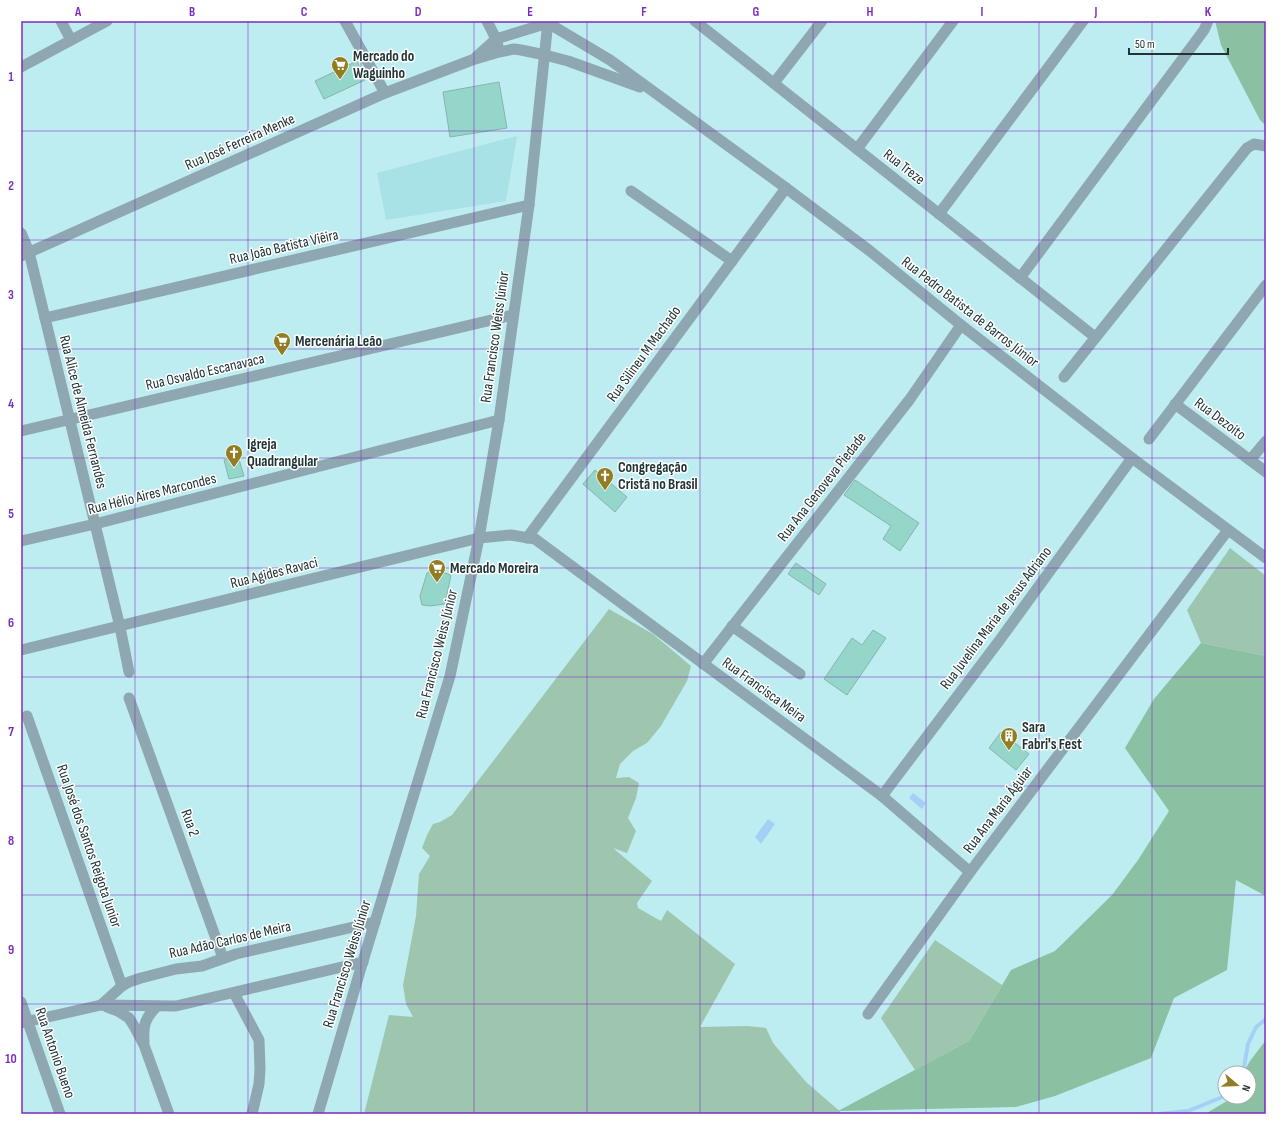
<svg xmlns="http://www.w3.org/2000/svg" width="1287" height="1135" font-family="'Sofia Sans Condensed',sans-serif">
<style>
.built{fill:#a8e1e6}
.green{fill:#9ec5ae}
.forest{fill:#8bc0a2}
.water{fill:#a5d0f6}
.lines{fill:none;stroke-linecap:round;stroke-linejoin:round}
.stream{stroke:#a5d0f6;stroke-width:4}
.building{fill:#94d6c9;stroke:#88b4ab}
.minor{stroke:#8ea7b1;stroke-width:11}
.grid{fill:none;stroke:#7b2cbf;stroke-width:1;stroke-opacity:0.55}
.labels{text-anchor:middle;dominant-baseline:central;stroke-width:3;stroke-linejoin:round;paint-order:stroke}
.poi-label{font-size:15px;font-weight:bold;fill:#213435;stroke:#fff;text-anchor:start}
.street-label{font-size:15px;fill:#213435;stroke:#fff}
.neatline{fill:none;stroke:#7b2cbf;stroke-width:1.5}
.grid-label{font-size:13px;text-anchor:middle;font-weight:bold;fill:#7b2cbf}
</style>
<rect width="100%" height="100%" fill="#beedf1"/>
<!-- built -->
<polygon class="built" points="517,136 506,201 386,220 377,173"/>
<!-- green -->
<g class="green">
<polygon points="1230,548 1266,576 1266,656 1201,643 1187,610"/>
<polygon points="609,609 653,634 691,666 687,681 661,726 647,743 633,751 620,764 616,778 629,777 639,783 636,798 628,818 636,831 627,853 613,848 652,881 637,903 638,908 661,921 667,910 735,964 700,1027 748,1026 766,1028 773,1043 806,1082 843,1114 364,1114 389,1015 413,1017 406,1004 403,985 416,916 419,874 430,856 422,848 427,835 433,824 440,822 452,815"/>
<polygon points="935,940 1002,985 969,1041 915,1070 881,1018"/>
</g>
<!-- forest -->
<g class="forest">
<polygon points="1215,21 1266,21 1266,126 1260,120 1221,45"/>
<polygon points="1201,643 1266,656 1266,896 1236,880 1227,970 1174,998 1151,1058 1055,1096 1016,1107 838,1111 969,1041 1011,970 1055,951 1112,895 1138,860 1169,811 1125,748 1154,699"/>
<polygon points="1266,1040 1266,1114 1205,1114 1227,1101 1229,1097 1249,1097 1249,1073 1243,1073 1250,1061"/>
</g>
<!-- water -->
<g class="water">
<polygon points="913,793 926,803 922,809 909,798"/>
<polygon points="768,819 775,824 761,844 755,837"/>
</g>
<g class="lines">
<!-- stream -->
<g class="stream">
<polyline points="1243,1073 1248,1044 1256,1027 1266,1019"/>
<polyline points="1158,1114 1188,1111 1225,1096"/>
</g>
</g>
<!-- building -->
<g class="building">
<polygon points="357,61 365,80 324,99 315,81"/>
<polygon points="499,82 507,128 450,137 443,92"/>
<polygon points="238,456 244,476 229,479 224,460"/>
<polygon points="595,470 627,497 615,512 583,484"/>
<polygon points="855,480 919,523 900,551 883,539 891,526 844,495"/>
<polygon points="796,563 826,584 819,595 788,574"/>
<polygon points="436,570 451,575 445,604 430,606 422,605 420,596 427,573"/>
<polygon points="873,630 886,638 847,695 824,679 852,638 862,645"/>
<polygon points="1001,732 1029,754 1016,770 989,748"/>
</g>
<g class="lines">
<!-- minor -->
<g class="minor">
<polyline points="61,21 71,40"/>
<polyline points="345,21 385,93"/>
<polyline points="487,21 496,39 498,46"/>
<polyline points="695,21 1095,337"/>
<polyline points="548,23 610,60 786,188 870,251 961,325 1132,458 1266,558"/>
<polyline points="476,57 496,39 548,23"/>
<polyline points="21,67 107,21"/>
<polyline points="774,83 822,21"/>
<polyline points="857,149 953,21"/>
<polyline points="631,191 732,261"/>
<polyline points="939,214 1083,21"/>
<polyline points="21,233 29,252 120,627 129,672"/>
<polyline points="21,256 385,93 472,60 499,52 514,49 521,50 545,55 568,61 640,87"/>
<polyline points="1020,278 1204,30 1208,21"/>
<polyline points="45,318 529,205"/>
<polyline points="1064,377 1247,148 1254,144 1266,146"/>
<polyline points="1175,404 1266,472"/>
<polyline points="21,431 513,315"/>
<polyline points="1149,439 1266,285"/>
<polyline points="1250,460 1266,441"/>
<polyline points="527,538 786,188"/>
<polyline points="21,541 95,524 499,420"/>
<polyline points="732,626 800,674"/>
<polyline points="21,650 479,538 511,535 535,539 882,796 970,872"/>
<polyline points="703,664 910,399 961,325"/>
<polyline points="129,698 223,958"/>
<polyline points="27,716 122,986"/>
<polyline points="882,796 999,641 1132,458"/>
<polyline points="234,993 259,1040 260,1069 259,1084 252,1114"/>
<polyline points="21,1002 60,1114"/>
<polyline points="101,1005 122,986 129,982 141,978 176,969 202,966 236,954 375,922"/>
<polyline points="107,1007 118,1011 129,1018 134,1026 144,1045 169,1114"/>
<polyline points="868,1014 970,872 1228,530"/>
<polyline points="21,1023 101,1005 176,1006 363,962"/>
<path d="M144,1042C143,1025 145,1018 157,1006"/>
<polyline points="318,1114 360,971 450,676 479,538 499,420 529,205 548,21"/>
</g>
</g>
<!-- grid -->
<path class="grid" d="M135,21V1114M248,21V1114M361,21V1114M474,21V1114M587,21V1114M700,21V1114M813,21V1114M926,21V1114M1039,21V1114M1152,21V1114M21,131H1266M21,240H1266M21,349H1266M21,458H1266M21,568H1266M21,677H1266M21,786H1266M21,895H1266M21,1004H1266"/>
<!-- icons -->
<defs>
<symbol id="supermarket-pin" viewBox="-11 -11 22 30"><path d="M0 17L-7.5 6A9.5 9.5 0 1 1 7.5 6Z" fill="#927d24" stroke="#fff"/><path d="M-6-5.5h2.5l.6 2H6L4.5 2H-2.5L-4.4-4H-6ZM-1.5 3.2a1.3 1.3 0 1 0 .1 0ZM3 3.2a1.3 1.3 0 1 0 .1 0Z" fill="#fff"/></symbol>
<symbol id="church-pin" viewBox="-11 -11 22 30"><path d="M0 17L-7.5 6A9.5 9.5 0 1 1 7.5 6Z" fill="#927d24" stroke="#fff"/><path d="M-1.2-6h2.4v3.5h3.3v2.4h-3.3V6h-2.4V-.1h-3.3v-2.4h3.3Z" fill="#fff"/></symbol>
<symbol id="building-pin" viewBox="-11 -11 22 30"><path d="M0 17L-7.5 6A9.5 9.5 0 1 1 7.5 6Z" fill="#927d24" stroke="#fff"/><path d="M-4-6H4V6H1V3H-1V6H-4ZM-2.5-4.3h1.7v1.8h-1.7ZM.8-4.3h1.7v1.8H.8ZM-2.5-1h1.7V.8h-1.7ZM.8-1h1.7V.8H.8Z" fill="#fff"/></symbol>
</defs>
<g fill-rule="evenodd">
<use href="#supermarket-pin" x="330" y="55" width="20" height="27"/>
<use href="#supermarket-pin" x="272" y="331" width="20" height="27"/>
<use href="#church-pin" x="224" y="443" width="20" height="27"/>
<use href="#church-pin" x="595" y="466" width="20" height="27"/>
<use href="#supermarket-pin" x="427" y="558" width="20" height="27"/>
<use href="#building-pin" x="999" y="726" width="20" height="27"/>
</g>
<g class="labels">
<!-- poi labels -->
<g class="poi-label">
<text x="353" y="56">Mercado do<tspan x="353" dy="17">Waguinho</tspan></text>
<text x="295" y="341">Mercenária Leão</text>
<text x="247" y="444">Igreja<tspan x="247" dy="17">Quadrangular</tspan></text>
<text x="618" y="467">Congregação<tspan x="618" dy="17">Cristã no Brasil</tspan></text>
<text x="450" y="568">Mercado Moreira</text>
<text x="1022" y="727">Sara<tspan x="1022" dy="17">Fabri's Fest</tspan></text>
</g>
<!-- street labels -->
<g class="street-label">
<text transform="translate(240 142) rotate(-24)">Rua José Ferreira Menke</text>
<text transform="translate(904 167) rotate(38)">Rua Treze</text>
<text transform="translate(284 247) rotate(-13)">Rua João Batista Viêira</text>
<text transform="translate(970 312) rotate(38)">Rua Pedro Batista de Barros Júnior</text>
<text transform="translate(495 337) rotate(-82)">Rua Francisco Weiss Júnior</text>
<text transform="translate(644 354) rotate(-54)">Rua Silineu M Machado</text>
<text transform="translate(205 372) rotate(-13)">Rua Osvaldo Escanavaca</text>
<text transform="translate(83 412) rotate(76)">Rua Alice de Almeida Fernandes</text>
<text transform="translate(1220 419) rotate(37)">Rua Dezoito</text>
<text transform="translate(822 487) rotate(-52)">Rua Ana Genoveva Piedade</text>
<text transform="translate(152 494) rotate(-14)">Rua Hélio Aires Marcondes</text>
<text transform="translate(274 573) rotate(-14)">Rua Agides Ravaci</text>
<text transform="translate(996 618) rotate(-53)">Rua Juvelina Maria de Jesus Adriano</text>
<text transform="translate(437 654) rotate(-76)">Rua Francisco Weiss Júnior</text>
<text transform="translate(764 690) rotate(36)">Rua Francisca Meira</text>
<text transform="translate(998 810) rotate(-53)">Rua Ana Maria Águiar</text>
<text transform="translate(190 823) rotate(70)">Rua 2</text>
<text transform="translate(89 846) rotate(71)">Rua José dos Santos Reigota Junior</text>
<text transform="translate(230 940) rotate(-13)">Rua Adão Carlos de Meira</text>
<text transform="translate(347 964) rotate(-73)">Rua Francisco Weiss Júnior</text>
<text transform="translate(55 1053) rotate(71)">Rua Antonio Bueno</text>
</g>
</g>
<!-- border -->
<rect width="1287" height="1135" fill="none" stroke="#ffffff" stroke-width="44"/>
<!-- north arrow -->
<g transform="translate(1237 1085) rotate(109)"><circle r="19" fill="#ffffff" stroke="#a6aeae"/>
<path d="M0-3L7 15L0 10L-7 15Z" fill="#927d24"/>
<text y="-6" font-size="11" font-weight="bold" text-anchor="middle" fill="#213435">N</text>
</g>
<!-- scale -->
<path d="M1129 48v6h99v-6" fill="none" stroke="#213435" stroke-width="2"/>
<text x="1135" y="48" font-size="12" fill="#213435" stroke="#ffffff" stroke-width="3" paint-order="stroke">50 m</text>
<rect x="22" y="22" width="1243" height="1091" class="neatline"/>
<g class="grid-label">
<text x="78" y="16">A</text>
<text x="192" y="16">B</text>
<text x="304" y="16">C</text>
<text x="418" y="16">D</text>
<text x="530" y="16">E</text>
<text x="644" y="16">F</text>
<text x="756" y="16">G</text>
<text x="870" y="16">H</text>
<text x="982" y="16">I</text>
<text x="1096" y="16">J</text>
<text x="1208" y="16">K</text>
<text x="11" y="81">1</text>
<text x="11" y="190">2</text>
<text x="11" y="299">3</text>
<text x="11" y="408">4</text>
<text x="11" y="518">5</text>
<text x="11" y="627">6</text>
<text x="11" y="736">7</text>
<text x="11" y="845">8</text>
<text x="11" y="954">9</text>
<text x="11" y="1063">10</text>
</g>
</svg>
